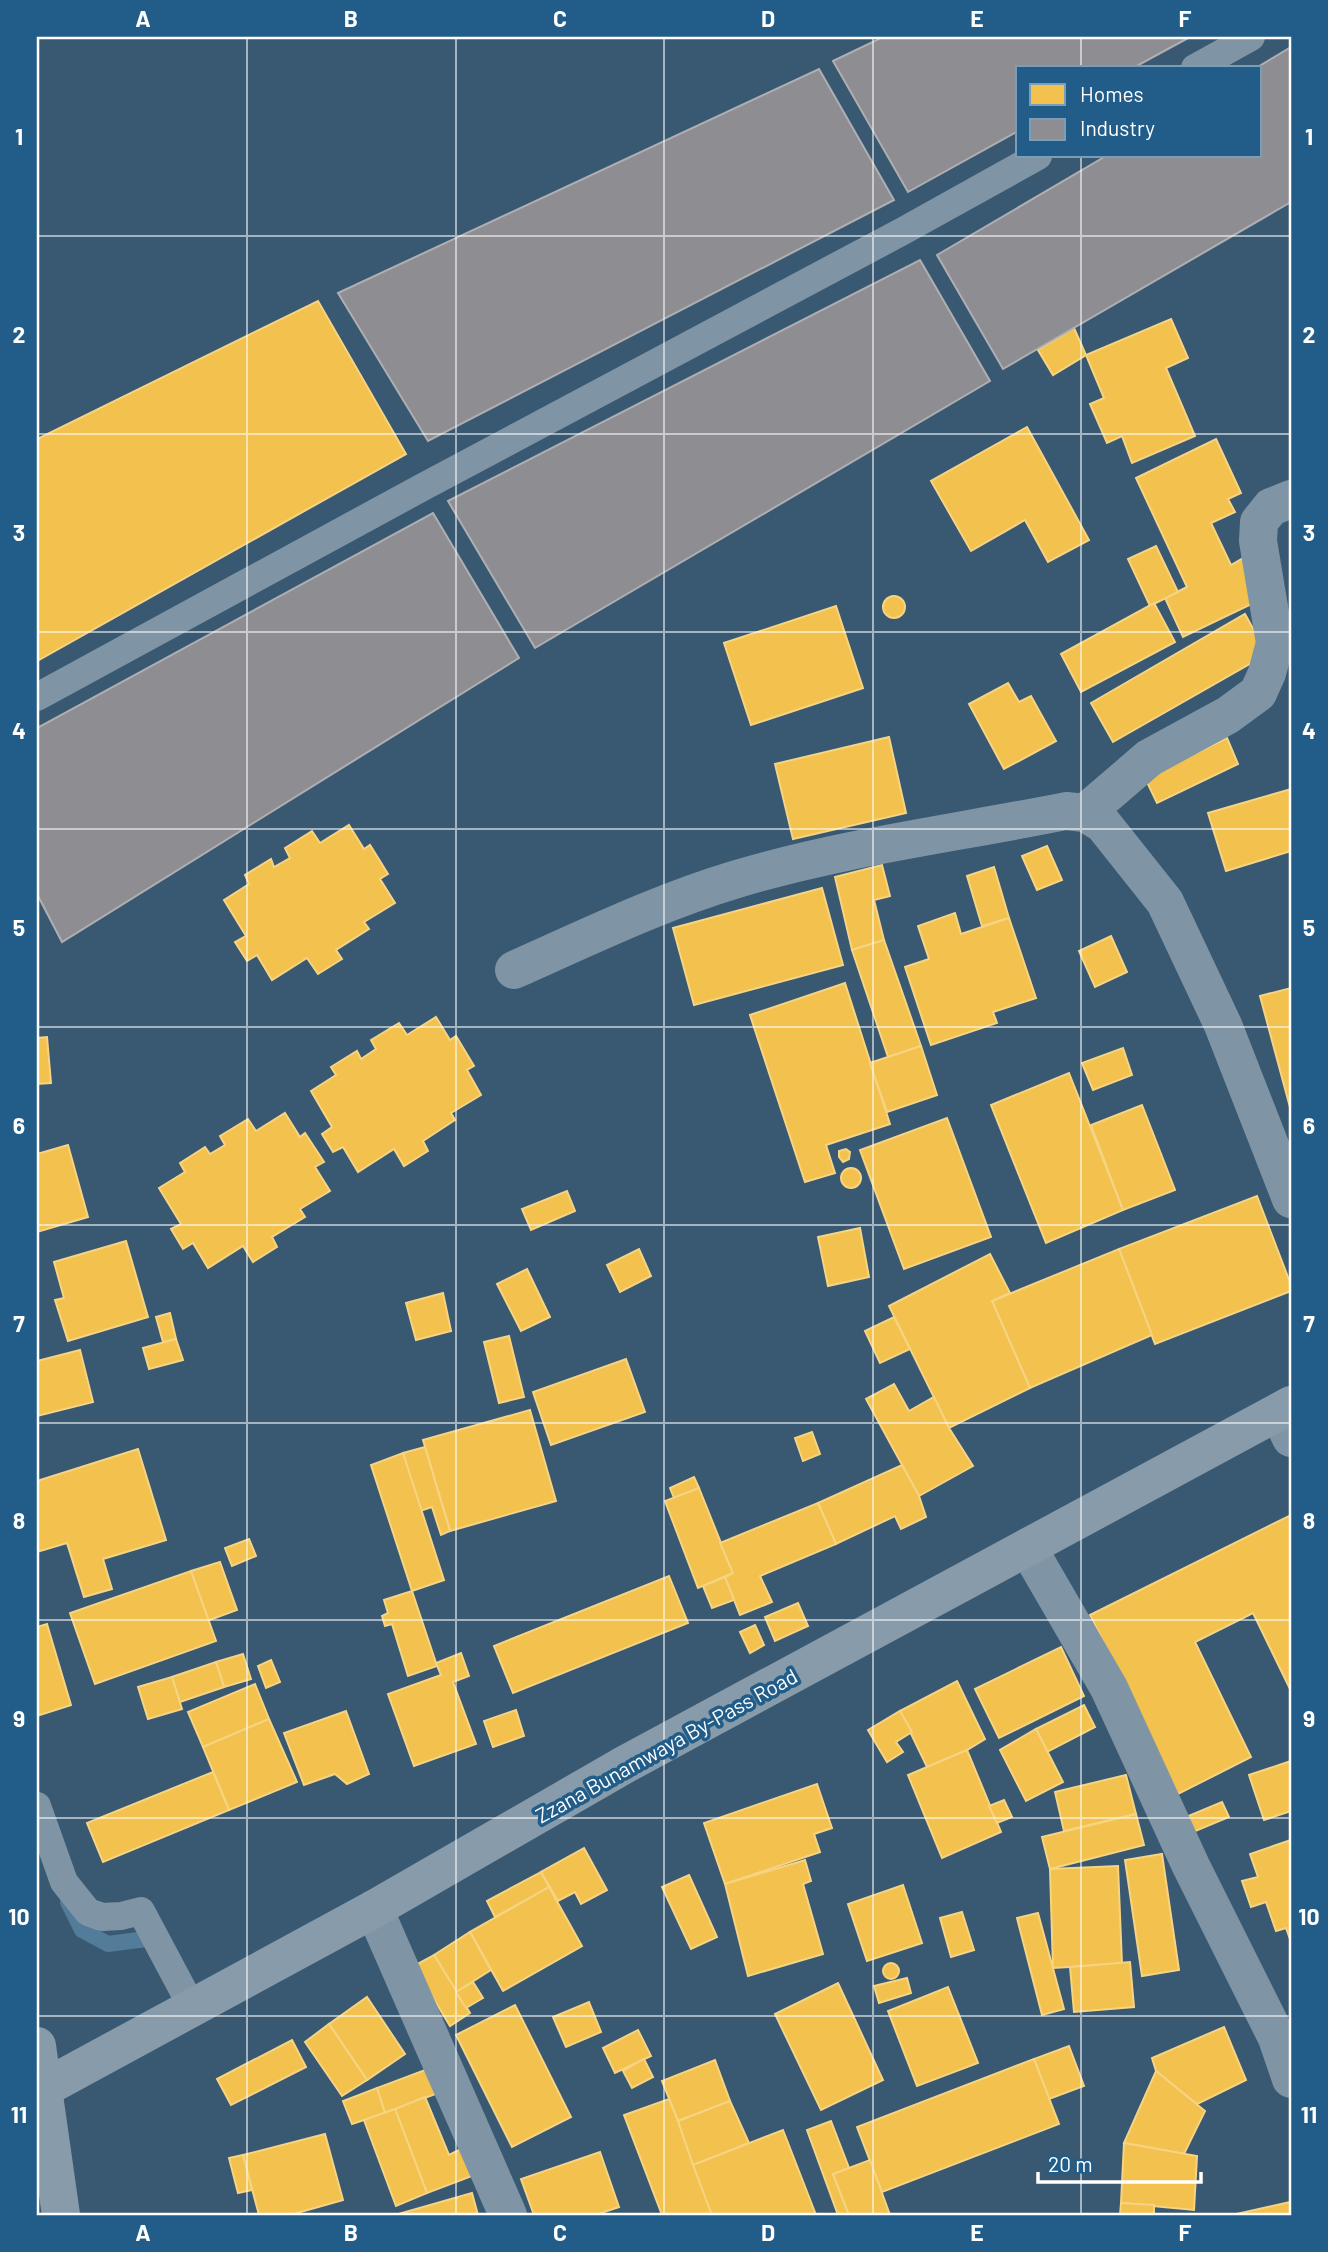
<svg xmlns="http://www.w3.org/2000/svg" width="1328" height="2252" font-family="Barlow,sans-serif">
<style>
.homes{fill:#f2c14e;stroke:#f6d483;stroke-width:2}
.industry{fill:#8d8d92;stroke:#afafb3;stroke-width:2}
.lines{fill:none;stroke-linecap:round;stroke-linejoin:round}
.stream{stroke:#527c99;stroke-width:16}
.lane{stroke:#7f95a6;stroke-width:28}
.street{stroke:#7f95a6;stroke-width:38}
.secondary{stroke:#879baa;stroke-width:38}
.grid{fill:none;stroke:#fff;stroke-width:2;stroke-opacity:0.55}
.labels{text-anchor:middle;dominant-baseline:central;stroke-width:7;stroke-linejoin:round;paint-order:stroke}
.street-label{font-size:21px;fill:#fff;stroke:#215d88}
.neatline{fill:none;stroke:#fff;stroke-width:2.5}
.grid-label{font-size:23px;text-anchor:middle;font-weight:bold;fill:#fff}
</style>
<rect width="100%" height="100%" fill="#385971"/>
<!-- homes -->
<g class="homes">
<polygon points="318,301 406,454 37,661 37,439"/>
<polygon points="1171,319 1188,358 1166,368 1195,436 1132,463 1122,436 1107,443 1090,404 1104,398 1086,355"/>
<polygon points="1074,328 1086,355 1053,375 1038,350"/>
<polygon points="1027,427 1089,540 1048,562 1025,520 971,551 931,481"/>
<polygon points="1216,439 1241,493 1228,499 1235,512 1211,523 1231,565 1245,557 1264,598 1183,637 1165,598 1187,587 1136,478"/>
<polygon points="1156,546 1178,592 1150,606 1128,559"/>
<circle cx="894" cy="607" r="11"/>
<polygon points="1154,603 1175,642 1081,692 1061,654"/>
<polygon points="836,606 863,688 751,725 724,643"/>
<polygon points="1245,614 1267,654 1113,742 1091,703"/>
<polygon points="1008,683 1019,702 1031,696 1056,741 1004,769 969,704"/>
<polygon points="889,737 906,813 793,839 775,764"/>
<polygon points="1227,738 1238,764 1157,803 1145,778"/>
<polygon points="1291,789 1291,851 1226,871 1208,813"/>
<polygon points="349,825 364,849 370,845 388,874 380,879 395,903 364,922 369,929 336,950 342,959 318,974 307,958 272,980 257,955 247,961 235,942 246,936 224,900 249,884 245,875 271,859 274,867 290,858 285,848 312,831 320,843"/>
<polygon points="1047,846 1062,880 1037,890 1022,856"/>
<polygon points="882,865 890,896 874,900 884,940 852,950 835,877"/>
<polygon points="994,867 1009,918 982,926 967,876"/>
<polygon points="822,888 843,965 694,1005 673,928"/>
<polygon points="955,913 961,934 1009,918 1036,998 993,1012 997,1023 931,1045 905,967 929,959 918,926"/>
<polygon points="1111,936 1127,972 1095,987 1079,951"/>
<polygon points="884,940 921,1046 888,1057 852,950"/>
<polygon points="845,983 890,1124 826,1145 835,1173 805,1182 750,1015"/>
<polygon points="1291,988 1291,1111 1260,996"/>
<polygon points="436,1017 450,1040 456,1036 474,1066 467,1070 481,1095 451,1113 455,1120 423,1141 428,1151 404,1166 394,1149 358,1172 343,1147 333,1152 322,1134 332,1127 311,1091 336,1075 331,1067 357,1051 361,1059 376,1049 371,1040 399,1023 407,1035"/>
<polygon points="47,1037 51,1083 37,1084 37,1038"/>
<polygon points="921,1046 937,1095 887,1112 870,1063"/>
<polygon points="1123,1048 1132,1075 1093,1090 1082,1063"/>
<polygon points="1069,1073 1123,1210 1046,1243 991,1105"/>
<polygon points="1142,1105 1175,1190 1123,1210 1091,1125"/>
<polygon points="285,1113 300,1137 305,1133 324,1162 315,1167 330,1191 300,1209 305,1217 272,1237 277,1247 253,1262 243,1246 208,1268 193,1243 183,1249 171,1229 181,1224 159,1188 185,1172 180,1163 205,1147 210,1154 225,1145 220,1136 248,1119 256,1131"/>
<polygon points="947,1118 991,1237 904,1269 860,1150"/>
<polygon points="68,1145 88,1217 37,1232 37,1154"/>
<polygon points="846,1149 850,1152 849,1159 843,1162 839,1157 839,1151"/>
<circle cx="851" cy="1178" r="10"/>
<polygon points="567,1191 575,1211 531,1230 522,1209"/>
<polygon points="1257,1196 1291,1285 1291,1291 1155,1344 1119,1249"/>
<polygon points="860,1228 869,1277 828,1286 818,1237"/>
<polygon points="126,1241 148,1317 68,1341 55,1300 64,1298 54,1262"/>
<polygon points="639,1249 651,1276 620,1292 607,1265"/>
<polygon points="1119,1249 1152,1335 1030,1388 992,1301"/>
<polygon points="990,1254 1010,1293 992,1301 1030,1388 949,1428 889,1306"/>
<polygon points="527,1269 550,1317 521,1331 497,1284"/>
<polygon points="443,1293 451,1331 416,1340 406,1303"/>
<polygon points="170,1313 176,1339 163,1342 156,1317"/>
<polygon points="894,1317 910,1349 880,1363 865,1331"/>
<polygon points="509,1336 524,1397 499,1403 484,1342"/>
<polygon points="176,1339 183,1360 149,1369 143,1348"/>
<polygon points="80,1350 93,1402 37,1416 37,1361"/>
<polygon points="626,1359 645,1412 551,1445 533,1392"/>
<polygon points="894,1384 909,1411 934,1397 949,1428 973,1466 919,1496 866,1399"/>
<polygon points="530,1410 556,1501 450,1531 423,1440"/>
<polygon points="812,1432 820,1454 803,1461 795,1438"/>
<polygon points="425,1447 450,1531 441,1535 432,1507 420,1511 403,1453"/>
<polygon points="138,1449 166,1540 103,1559 112,1589 84,1597 67,1543 37,1552 37,1481"/>
<polygon points="403,1453 444,1580 412,1591 371,1465"/>
<polygon points="902,1465 919,1496 926,1517 901,1529 895,1516 836,1544 818,1503"/>
<polygon points="694,1477 699,1488 674,1498 670,1488"/>
<polygon points="699,1488 733,1573 698,1588 665,1501"/>
<polygon points="818,1503 836,1544 760,1576 772,1602 740,1615 725,1577 733,1573 720,1543"/>
<polygon points="1291,1515 1291,1691 1253,1613 1195,1642 1251,1757 1178,1794 1090,1615"/>
<polygon points="249,1539 256,1556 232,1566 225,1548"/>
<polygon points="220,1562 237,1610 207,1621 191,1571"/>
<polygon points="191,1571 216,1641 95,1684 70,1613"/>
<polygon points="669,1576 688,1623 513,1693 494,1646"/>
<polygon points="725,1577 734,1600 712,1608 703,1586"/>
<polygon points="412,1591 437,1666 408,1676 392,1624 385,1626 382,1616 388,1613 384,1600"/>
<polygon points="798,1603 808,1626 775,1641 765,1617"/>
<polygon points="47,1624 71,1705 37,1716 37,1627"/>
<polygon points="755,1625 764,1645 750,1653 740,1632"/>
<polygon points="1061,1647 1084,1696 999,1738 975,1689"/>
<polygon points="461,1653 469,1676 453,1682 476,1744 414,1766 388,1694 441,1675 436,1663"/>
<polygon points="243,1654 251,1679 224,1687 216,1662"/>
<polygon points="271,1660 280,1682 266,1688 258,1666"/>
<polygon points="216,1662 224,1687 180,1702 172,1677"/>
<polygon points="172,1677 182,1709 148,1719 138,1687"/>
<polygon points="957,1681 985,1739 967,1750 927,1767 900,1711"/>
<polygon points="255,1684 269,1719 203,1747 188,1712"/>
<polygon points="1084,1705 1095,1727 1047,1752 1036,1729"/>
<polygon points="516,1710 524,1736 493,1747 484,1721"/>
<polygon points="346,1711 369,1774 347,1784 335,1774 304,1785 284,1733"/>
<polygon points="900,1711 912,1732 896,1742 903,1752 887,1762 868,1730"/>
<polygon points="269,1719 297,1782 229,1810 203,1747"/>
<polygon points="1036,1729 1063,1782 1026,1801 1000,1750"/>
<polygon points="967,1750 1001,1832 942,1858 908,1775"/>
<polygon points="1291,1761 1291,1811 1264,1820 1249,1775"/>
<polygon points="213,1772 229,1810 103,1862 87,1823"/>
<polygon points="1126,1775 1136,1814 1064,1831 1055,1792"/>
<polygon points="817,1784 832,1828 814,1834 820,1852 725,1884 704,1823"/>
<polygon points="1004,1800 1012,1817 997,1823 989,1806"/>
<polygon points="1222,1802 1229,1817 1193,1832 1186,1817"/>
<polygon points="1136,1814 1144,1845 1050,1869 1042,1837"/>
<polygon points="1291,1840 1291,1942 1286,1928 1276,1931 1266,1902 1251,1907 1242,1881 1258,1877 1250,1854"/>
<polygon points="584,1848 607,1890 581,1904 575,1892 558,1901 541,1872"/>
<polygon points="1162,1854 1179,1970 1142,1976 1125,1860"/>
<polygon points="805,1860 811,1881 803,1884 823,1954 748,1976 725,1884"/>
<polygon points="1118,1866 1122,1964 1053,1968 1050,1869"/>
<polygon points="541,1872 549,1887 495,1917 487,1901"/>
<polygon points="689,1875 717,1937 691,1949 662,1887"/>
<polygon points="903,1885 922,1943 867,1961 848,1904"/>
<polygon points="549,1887 582,1946 503,1991 470,1932"/>
<polygon points="962,1912 974,1950 951,1957 940,1918"/>
<polygon points="1038,1913 1064,2009 1042,2015 1017,1918"/>
<polygon points="470,1932 491,1970 456,1992 434,1955"/>
<polygon points="434,1955 470,2013 450,2026 414,1966"/>
<polygon points="1130,1962 1134,2007 1074,2012 1070,1967"/>
<circle cx="891" cy="1971" r="8"/>
<polygon points="907,1978 911,1993 879,2003 874,1986"/>
<polygon points="473,1982 483,1998 466,2008 456,1992"/>
<polygon points="838,1983 883,2080 821,2110 775,2014"/>
<polygon points="948,1987 978,2063 917,2086 888,2011"/>
<polygon points="367,1997 405,2054 367,2080 329,2024"/>
<polygon points="589,2002 601,2032 566,2047 553,2017"/>
<polygon points="515,2005 571,2117 512,2147 456,2035"/>
<polygon points="329,2024 367,2080 342,2096 305,2042"/>
<polygon points="1224,2027 1246,2080 1197,2104 1156,2071 1152,2058"/>
<polygon points="638,2030 651,2056 615,2073 603,2048"/>
<polygon points="292,2040 306,2067 231,2105 217,2079"/>
<polygon points="1069,2046 1084,2086 1049,2099 1034,2059"/>
<polygon points="644,2059 653,2077 632,2088 623,2071"/>
<polygon points="1034,2059 1059,2124 882,2192 857,2127"/>
<polygon points="715,2060 730,2101 678,2121 662,2081"/>
<polygon points="433,2067 441,2092 385,2113 377,2088"/>
<polygon points="1156,2071 1205,2111 1184,2154 1124,2143"/>
<polygon points="377,2088 385,2113 352,2124 343,2101"/>
<polygon points="425,2097 449,2155 461,2149 472,2176 427,2193 395,2109"/>
<polygon points="669,2099 678,2121 712,2215 662,2215 624,2115"/>
<polygon points="730,2101 749,2143 693,2165 678,2121"/>
<polygon points="395,2109 427,2193 396,2206 364,2120"/>
<polygon points="831,2121 849,2168 833,2174 849,2215 838,2215 807,2130"/>
<polygon points="783,2130 816,2215 712,2215 693,2165"/>
<polygon points="325,2134 343,2200 290,2215 259,2215 243,2155"/>
<polygon points="1124,2143 1197,2156 1194,2210 1121,2203"/>
<polygon points="600,2152 619,2207 595,2215 534,2215 521,2179"/>
<polygon points="243,2155 252,2190 238,2193 229,2158"/>
<polygon points="870,2160 890,2215 849,2215 833,2174"/>
<polygon points="472,2193 478,2215 395,2215"/>
<polygon points="1290,2202 1291,2215 1232,2215"/>
<polygon points="1121,2203 1154,2205 1154,2215 1120,2215"/>
</g>
<!-- industry -->
<g class="industry">
<polygon points="883,37 1190,37 1133,68 1018,68 1018,131 908,192 833,61"/>
<polygon points="1291,47 1291,202 1003,369 937,255 1106,156 1260,156 1260,68 1256,68"/>
<polygon points="819,69 894,200 428,441 338,293"/>
<polygon points="920,260 990,381 535,648 448,501"/>
<polygon points="433,513 519,658 62,942 37,894 37,728"/>
</g>
<g class="lines">
<!-- stream -->
<polyline class="stream" points="68,1902 82,1930 108,1944 146,1939"/>
<!-- lane -->
<g class="lane">
<polyline points="1195,68 1251,37"/>
<polyline points="37,697 421,488 903,231 1038,156"/>
<polyline points="37,1806 64,1882 88,1912 102,1917 121,1916 141,1911 192,2007"/>
</g>
<!-- street -->
<g class="street">
<polyline points="1085,813 1149,758 1228,715 1258,693 1267,673 1275,643 1258,541 1259,522 1271,507 1291,499"/>
<path d="M514,970C588,937 660,902 737,879C844,847 957,833 1066,811L1085,813L1103,824L1165,902L1223,1025L1291,1199"/>
<polyline points="1279,1413 1291,1438"/>
<polyline points="1028,1548 1109,1688 1191,1866 1277,2038 1291,2079"/>
<polyline points="374,1909 508,2215"/>
</g>
<!-- secondary -->
<g class="secondary">
<polyline points="37,2046 61,2215"/>
<polyline points="37,2092 374,1909 624,1765 1291,1405"/>
</g>
</g>
<!-- grid -->
<path class="grid" d="M247,37V2215M456,37V2215M664,37V2215M873,37V2215M1081,37V68M1081,156V2215M37,236H1291M37,434H1291M37,632H1291M37,829H1291M37,1027H1291M37,1225H1291M37,1423H1291M37,1620H1291M37,1818H1291M37,2016H1291"/>
<g class="labels">
<!-- street labels -->
<g class="street-label">
<text transform="translate(666 1745) rotate(-29)">Zzana Bunamwaya By-Pass Road</text>
</g>
</g>
<!-- border -->
<rect width="1328" height="2252" fill="none" stroke="#215d88" stroke-width="77"/>
<!-- legend -->
<rect x="1016" y="66" width="245" height="91" fill="#215d88" stroke="#7a9eb8" stroke-width="2"/>
<rect x="1030" y="84" width="35" height="21" fill="#f2c14e" stroke="#7a9eb8" stroke-width="2"/>
<text x="1080" y="102" font-size="21" fill="#ffffff">Homes</text>
<rect x="1030" y="119" width="35" height="21" fill="#8d8d92" stroke="#7a9eb8" stroke-width="2"/>
<text x="1080" y="136" font-size="21" fill="#ffffff">Industry</text>
<!-- scale -->
<path d="M1038 2172v10h163v-10" fill="none" stroke="#ffffff" stroke-width="3.5"/>
<text x="1048" y="2172" font-size="21" fill="#ffffff" stroke="#215d88" stroke-width="5" paint-order="stroke">20 m</text>
<rect x="38" y="38" width="1252" height="2176" class="neatline"/>
<g class="grid-label">
<text x="143" y="27">A</text>
<text x="351" y="27">B</text>
<text x="560" y="27">C</text>
<text x="768" y="27">D</text>
<text x="977" y="27">E</text>
<text x="1185" y="27">F</text>
<text x="19" y="145">1</text>
<text x="1309" y="145">1</text>
<text x="19" y="343">2</text>
<text x="1309" y="343">2</text>
<text x="19" y="541">3</text>
<text x="1309" y="541">3</text>
<text x="19" y="739">4</text>
<text x="1309" y="739">4</text>
<text x="19" y="936">5</text>
<text x="1309" y="936">5</text>
<text x="19" y="1134">6</text>
<text x="1309" y="1134">6</text>
<text x="19" y="1332">7</text>
<text x="1309" y="1332">7</text>
<text x="19" y="1529">8</text>
<text x="1309" y="1529">8</text>
<text x="19" y="1727">9</text>
<text x="1309" y="1727">9</text>
<text x="19" y="1925">10</text>
<text x="1309" y="1925">10</text>
<text x="19" y="2123">11</text>
<text x="1309" y="2123">11</text>
<text x="143" y="2241">A</text>
<text x="351" y="2241">B</text>
<text x="560" y="2241">C</text>
<text x="768" y="2241">D</text>
<text x="977" y="2241">E</text>
<text x="1185" y="2241">F</text>
</g>
</svg>
